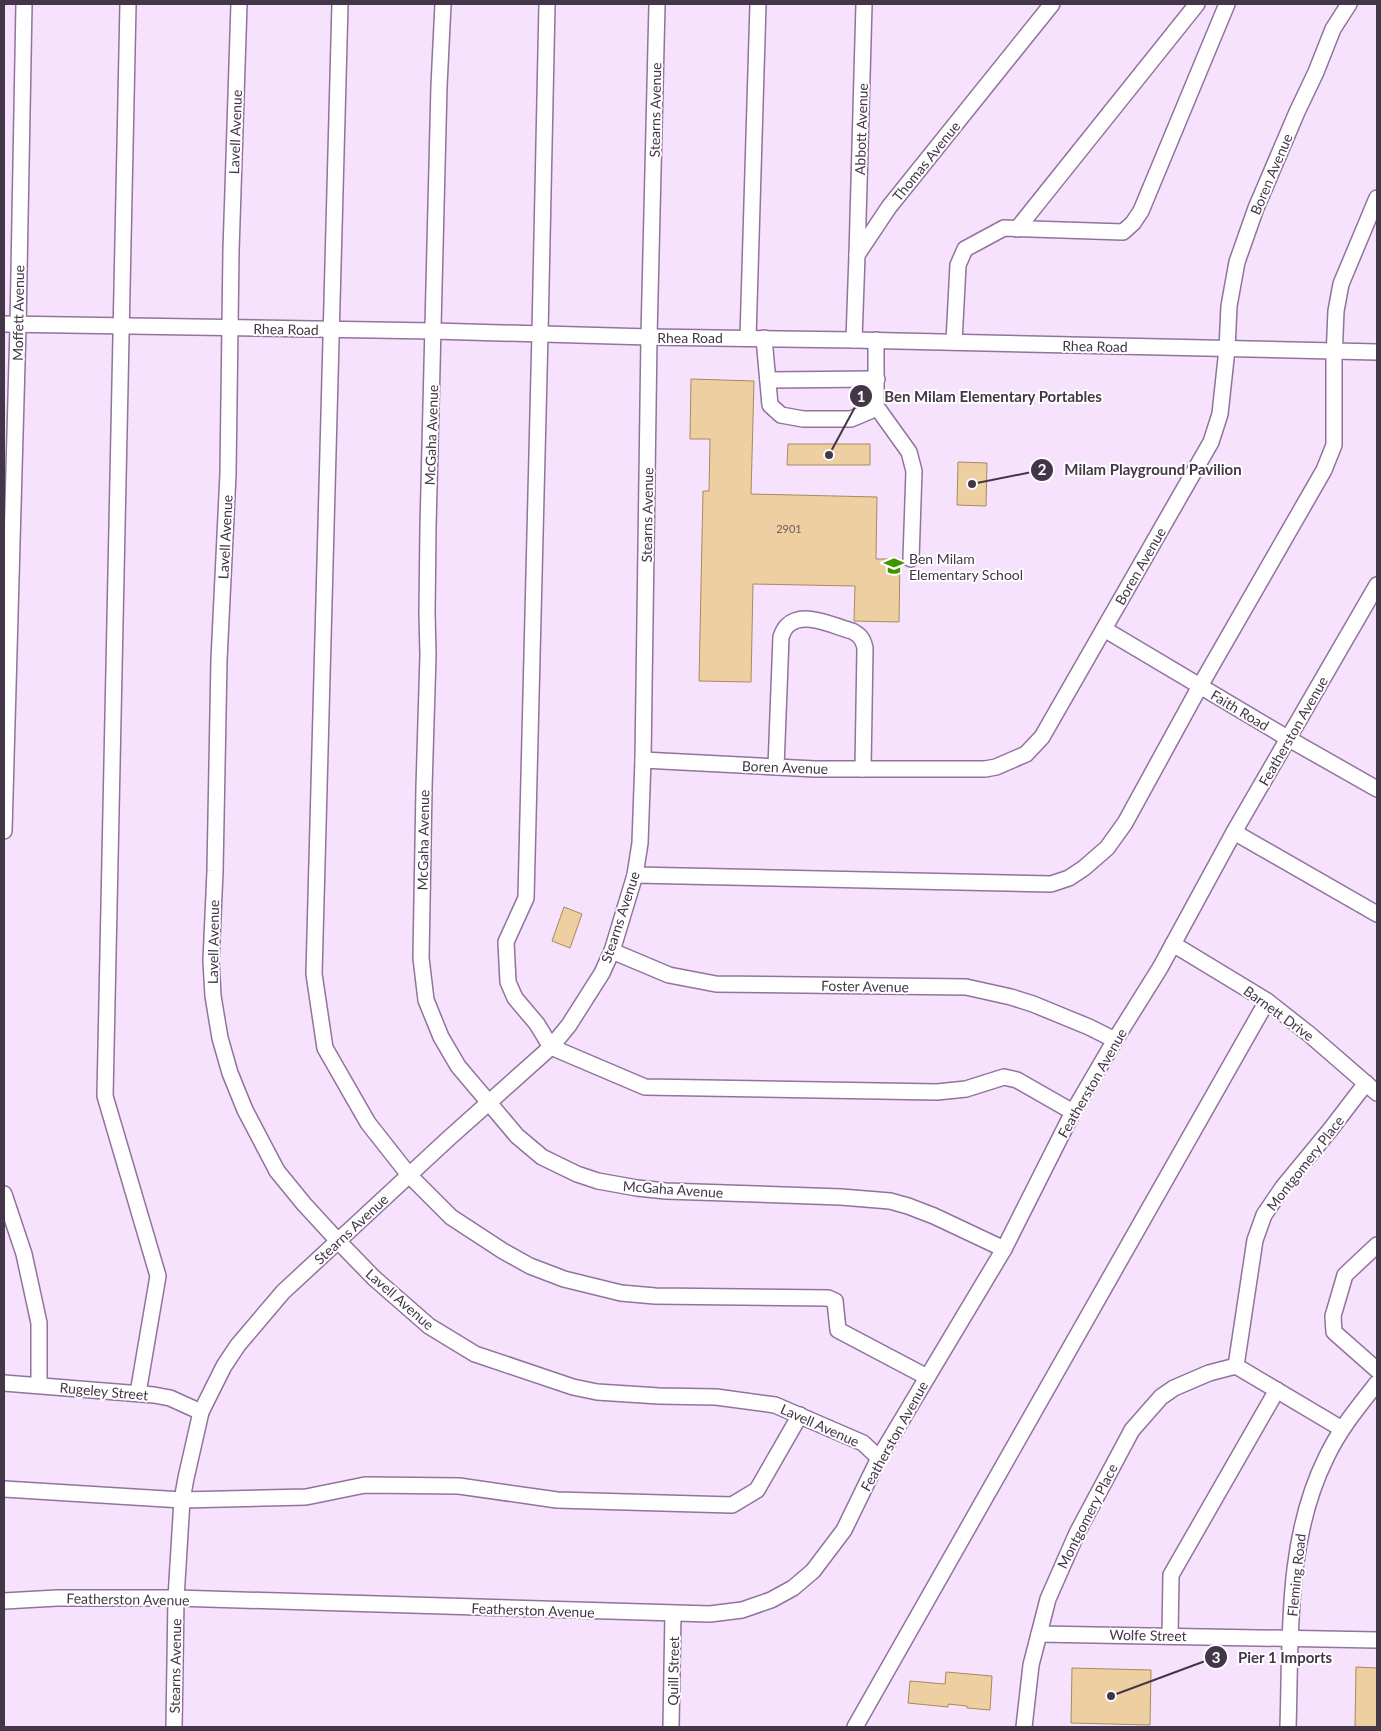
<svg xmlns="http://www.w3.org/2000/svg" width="1381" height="1731" font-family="Lato,sans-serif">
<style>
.building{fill:#eecfa1;stroke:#a78a5e}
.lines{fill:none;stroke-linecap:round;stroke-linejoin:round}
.minor-casing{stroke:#91739c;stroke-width:18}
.minor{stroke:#fff;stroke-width:15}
.labels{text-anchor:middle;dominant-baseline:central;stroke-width:4;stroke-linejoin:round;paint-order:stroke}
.number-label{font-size:11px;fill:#6e5c5e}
.street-label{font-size:14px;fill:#433648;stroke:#fff}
.poi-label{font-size:14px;fill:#433648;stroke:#fff;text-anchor:start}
.leader{fill:none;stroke:#433648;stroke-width:2}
.callout-dot{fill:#433648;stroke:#fff;stroke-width:2}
.mark-label{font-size:15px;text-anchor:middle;font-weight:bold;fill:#fff}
.callout-label{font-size:15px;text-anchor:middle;font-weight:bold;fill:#433648;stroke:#fff;stroke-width:4;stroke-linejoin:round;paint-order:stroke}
</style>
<rect width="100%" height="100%" fill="#f6e2fd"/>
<!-- building -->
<g class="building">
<polygon points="691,379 754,381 751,494 877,497 876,559 900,559 899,622 854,621 855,586 753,584 751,682 699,681 703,491 709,491 710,439 690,439"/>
<polygon points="788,444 870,444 870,465 787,465"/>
<polygon points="958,462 987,463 986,506 957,505"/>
<polygon points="564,907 582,914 570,948 552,941"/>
<polygon points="1356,1667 1377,1668 1377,1727 1355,1727"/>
<polygon points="1072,1668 1151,1670 1150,1725 1071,1723"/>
<polygon points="946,1672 992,1676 990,1710 967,1708 967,1706 948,1704 948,1707 908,1703 910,1681 945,1684"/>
</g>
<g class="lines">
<defs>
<g id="minor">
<polyline points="128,4 105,1096 158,1276 138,1393"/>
<polyline points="239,4 231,251 228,474 219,660 215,871 211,961 213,996 220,1038 230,1073 245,1110 277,1171 304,1204 338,1241 374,1278 429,1326 475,1354 573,1387 597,1392 659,1396 716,1397 775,1405 863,1443 879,1458"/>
<polyline points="340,4 314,974 325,1048 368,1123 409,1175 451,1217 503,1251 530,1266 564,1279 621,1293 655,1296 828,1298 835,1301 838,1330 927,1377"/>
<polyline points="443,4 439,86 428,527 427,613 428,655 424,788 421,958 426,1000 441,1037 458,1066 517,1136 542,1157 577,1174 598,1181 637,1188 666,1191 841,1197 890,1201 908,1206 934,1216 1004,1249"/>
<polyline points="547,4 540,333 526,898 506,942 508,982 515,998 537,1024 551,1047 645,1087 937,1092 966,1089 1004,1077 1017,1080 1073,1112"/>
<polyline points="1017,229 1197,4"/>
<polyline points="857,255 864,4"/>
<polyline points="4,324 433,331 649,337 854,340 1377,352"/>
<polyline points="748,338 758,4"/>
<polyline points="764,338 770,405 781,415 803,419 851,419 870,411 876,406 876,340"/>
<polyline points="854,340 857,255 889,207 1052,4"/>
<polyline points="954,342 958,265 965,249 1004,228 1123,232 1133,223 1141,211 1227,4"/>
<polyline points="768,380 877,379"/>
<polyline points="876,406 909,452 914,471 911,559"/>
<polyline points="1104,629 1289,739 1377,789"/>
<polyline points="643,760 815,769 985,769 996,767 1026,754 1042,737 1211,442 1220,414 1227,349 1229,306 1237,262 1256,208 1297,112 1316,72 1333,29 1349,4"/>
<path d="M776,767L781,637C782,634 784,629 787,626C803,610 833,626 852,631C860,635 863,639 865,648L863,769"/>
<polyline points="4,831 18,326 24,4"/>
<polyline points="1234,832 1377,914"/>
<polyline points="635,875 1051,884 1069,878 1084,868 1107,848 1125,823 1200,686 1324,470 1334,445 1334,358 1336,311 1341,284 1377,198"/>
<polyline points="1173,944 1267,1001 1309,1034 1377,1093"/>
<polyline points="612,951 669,975 716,984 966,987 1011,997 1033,1004 1089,1027 1115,1040"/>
<polyline points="4,1194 24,1254 39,1323 39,1385"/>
<polyline points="1377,1245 1345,1275 1333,1316 1334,1332 1377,1370"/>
<polyline points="1236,1366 1342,1429"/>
<polyline points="4,1383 154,1395 170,1398 201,1412"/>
<polyline points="4,1489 182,1500 306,1497 365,1485 459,1486 557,1500 732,1505 757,1490 800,1415"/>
<polyline points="4,1601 57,1598 176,1598 710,1614 742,1610 771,1600 793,1588 813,1571 844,1530 879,1458 1004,1249 1073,1112 1115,1040 1160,968 1234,832 1377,585"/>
<polyline points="1039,1634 1377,1640"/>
<polyline points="1170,1636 1171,1575 1277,1390"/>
<polyline points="174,1727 176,1598 182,1500 186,1478 201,1412 224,1366 238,1345 283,1292 448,1139 551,1047 569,1025 602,973 612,951 635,875 640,843 643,760 649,337 657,4"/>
<polyline points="671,1727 673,1614"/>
<polyline points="855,1727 1267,1001"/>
<polyline points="1024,1727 1031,1665 1048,1599 1077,1533 1132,1430 1161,1397 1174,1388 1209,1373 1236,1366 1255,1240 1264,1215 1283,1187 1330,1130 1366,1083"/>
<path d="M1288,1727C1291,1638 1285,1541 1326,1458C1339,1430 1358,1407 1377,1383"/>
</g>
</defs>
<!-- minor casing -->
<use href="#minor" class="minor-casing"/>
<!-- minor -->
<use href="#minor" class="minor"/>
</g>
<!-- icons -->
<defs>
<symbol id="school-bare" viewBox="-9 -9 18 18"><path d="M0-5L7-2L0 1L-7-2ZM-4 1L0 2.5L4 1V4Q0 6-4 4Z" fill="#419400" stroke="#fff" stroke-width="2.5" paint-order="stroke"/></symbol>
</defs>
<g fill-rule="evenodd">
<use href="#school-bare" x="880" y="552" width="28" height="28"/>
</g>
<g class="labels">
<!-- number labels -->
<g class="number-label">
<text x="789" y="528">2901</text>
</g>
<!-- street labels -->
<g class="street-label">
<text transform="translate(655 110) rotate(-89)">Stearns Avenue</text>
<text transform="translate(861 129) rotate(-88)">Abbott Avenue</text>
<text transform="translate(235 132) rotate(-88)">Lavell Avenue</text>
<text transform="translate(926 161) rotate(-51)">Thomas Avenue</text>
<text transform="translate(1271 174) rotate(-67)">Boren Avenue</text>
<text transform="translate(18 313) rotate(-89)">Moffett Avenue</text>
<text transform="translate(286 329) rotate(1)">Rhea Road</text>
<text x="690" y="337">Rhea Road</text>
<text transform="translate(1095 346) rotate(1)">Rhea Road</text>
<text transform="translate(431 435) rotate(-88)">McGaha Avenue</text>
<text transform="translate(647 515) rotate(-89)">Stearns Avenue</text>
<text transform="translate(225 537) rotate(-87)">Lavell Avenue</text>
<text transform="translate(1140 566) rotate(-60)">Boren Avenue</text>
<text transform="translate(1240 710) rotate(31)">Faith Road</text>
<text transform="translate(1293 731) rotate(-60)">Featherston Avenue</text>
<text transform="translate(785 767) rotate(2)">Boren Avenue</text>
<text transform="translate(423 840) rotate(-89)">McGaha Avenue</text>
<text transform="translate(620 917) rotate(-72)">Stearns Avenue</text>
<text transform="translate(213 942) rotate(-89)">Lavell Avenue</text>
<text transform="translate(865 986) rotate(1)">Foster Avenue</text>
<text transform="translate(1279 1013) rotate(36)">Barnett Drive</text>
<text transform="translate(1092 1083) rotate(-60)">Featherston Avenue</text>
<text transform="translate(1305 1163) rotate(-52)">Montgomery Place</text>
<text transform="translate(673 1189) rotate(4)">McGaha Avenue</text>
<text transform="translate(351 1229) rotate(-43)">Stearns Avenue</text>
<text transform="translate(400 1299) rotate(41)">Lavell Avenue</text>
<text transform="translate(104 1391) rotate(5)">Rugeley Street</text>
<text transform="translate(820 1425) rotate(24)">Lavell Avenue</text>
<text transform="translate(894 1436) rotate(-61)">Featherston Avenue</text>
<text transform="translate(1087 1516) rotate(-63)">Montgomery Place</text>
<text transform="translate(1296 1575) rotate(-84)">Fleming Road</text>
<text transform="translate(128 1599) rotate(1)">Featherston Avenue</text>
<text transform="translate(533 1610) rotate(2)">Featherston Avenue</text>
<text transform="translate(1148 1635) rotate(1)">Wolfe Street</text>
<text transform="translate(175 1666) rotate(-89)">Stearns Avenue</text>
<text transform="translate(673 1671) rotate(-89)">Quill Street</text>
</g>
<!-- poi labels -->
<g class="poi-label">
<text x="909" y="558">Ben Milam<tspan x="909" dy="16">Elementary School</tspan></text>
</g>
</g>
<!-- callouts -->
<path class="leader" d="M829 455L861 396M972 484L1042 470M1111 1696L1216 1657"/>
<g class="callout-dot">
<circle cx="829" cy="455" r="5"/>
<circle cx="972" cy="484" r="5"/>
<circle cx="1111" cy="1696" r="5"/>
<circle cx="861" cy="396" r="12"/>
<circle cx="1042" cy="470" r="12"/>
<circle cx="1216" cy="1657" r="12"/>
</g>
<g class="mark-label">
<text x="861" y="402">1</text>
<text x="1042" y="475">2</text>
<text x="1216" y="1663">3</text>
</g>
<g class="callout-label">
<text x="993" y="402">Ben Milam Elementary Portables</text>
<text x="1153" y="475">Milam Playground Pavilion</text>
<text x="1285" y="1663">Pier 1 Imports</text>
</g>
<!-- border -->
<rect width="1381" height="1731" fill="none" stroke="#433648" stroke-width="10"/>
</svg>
